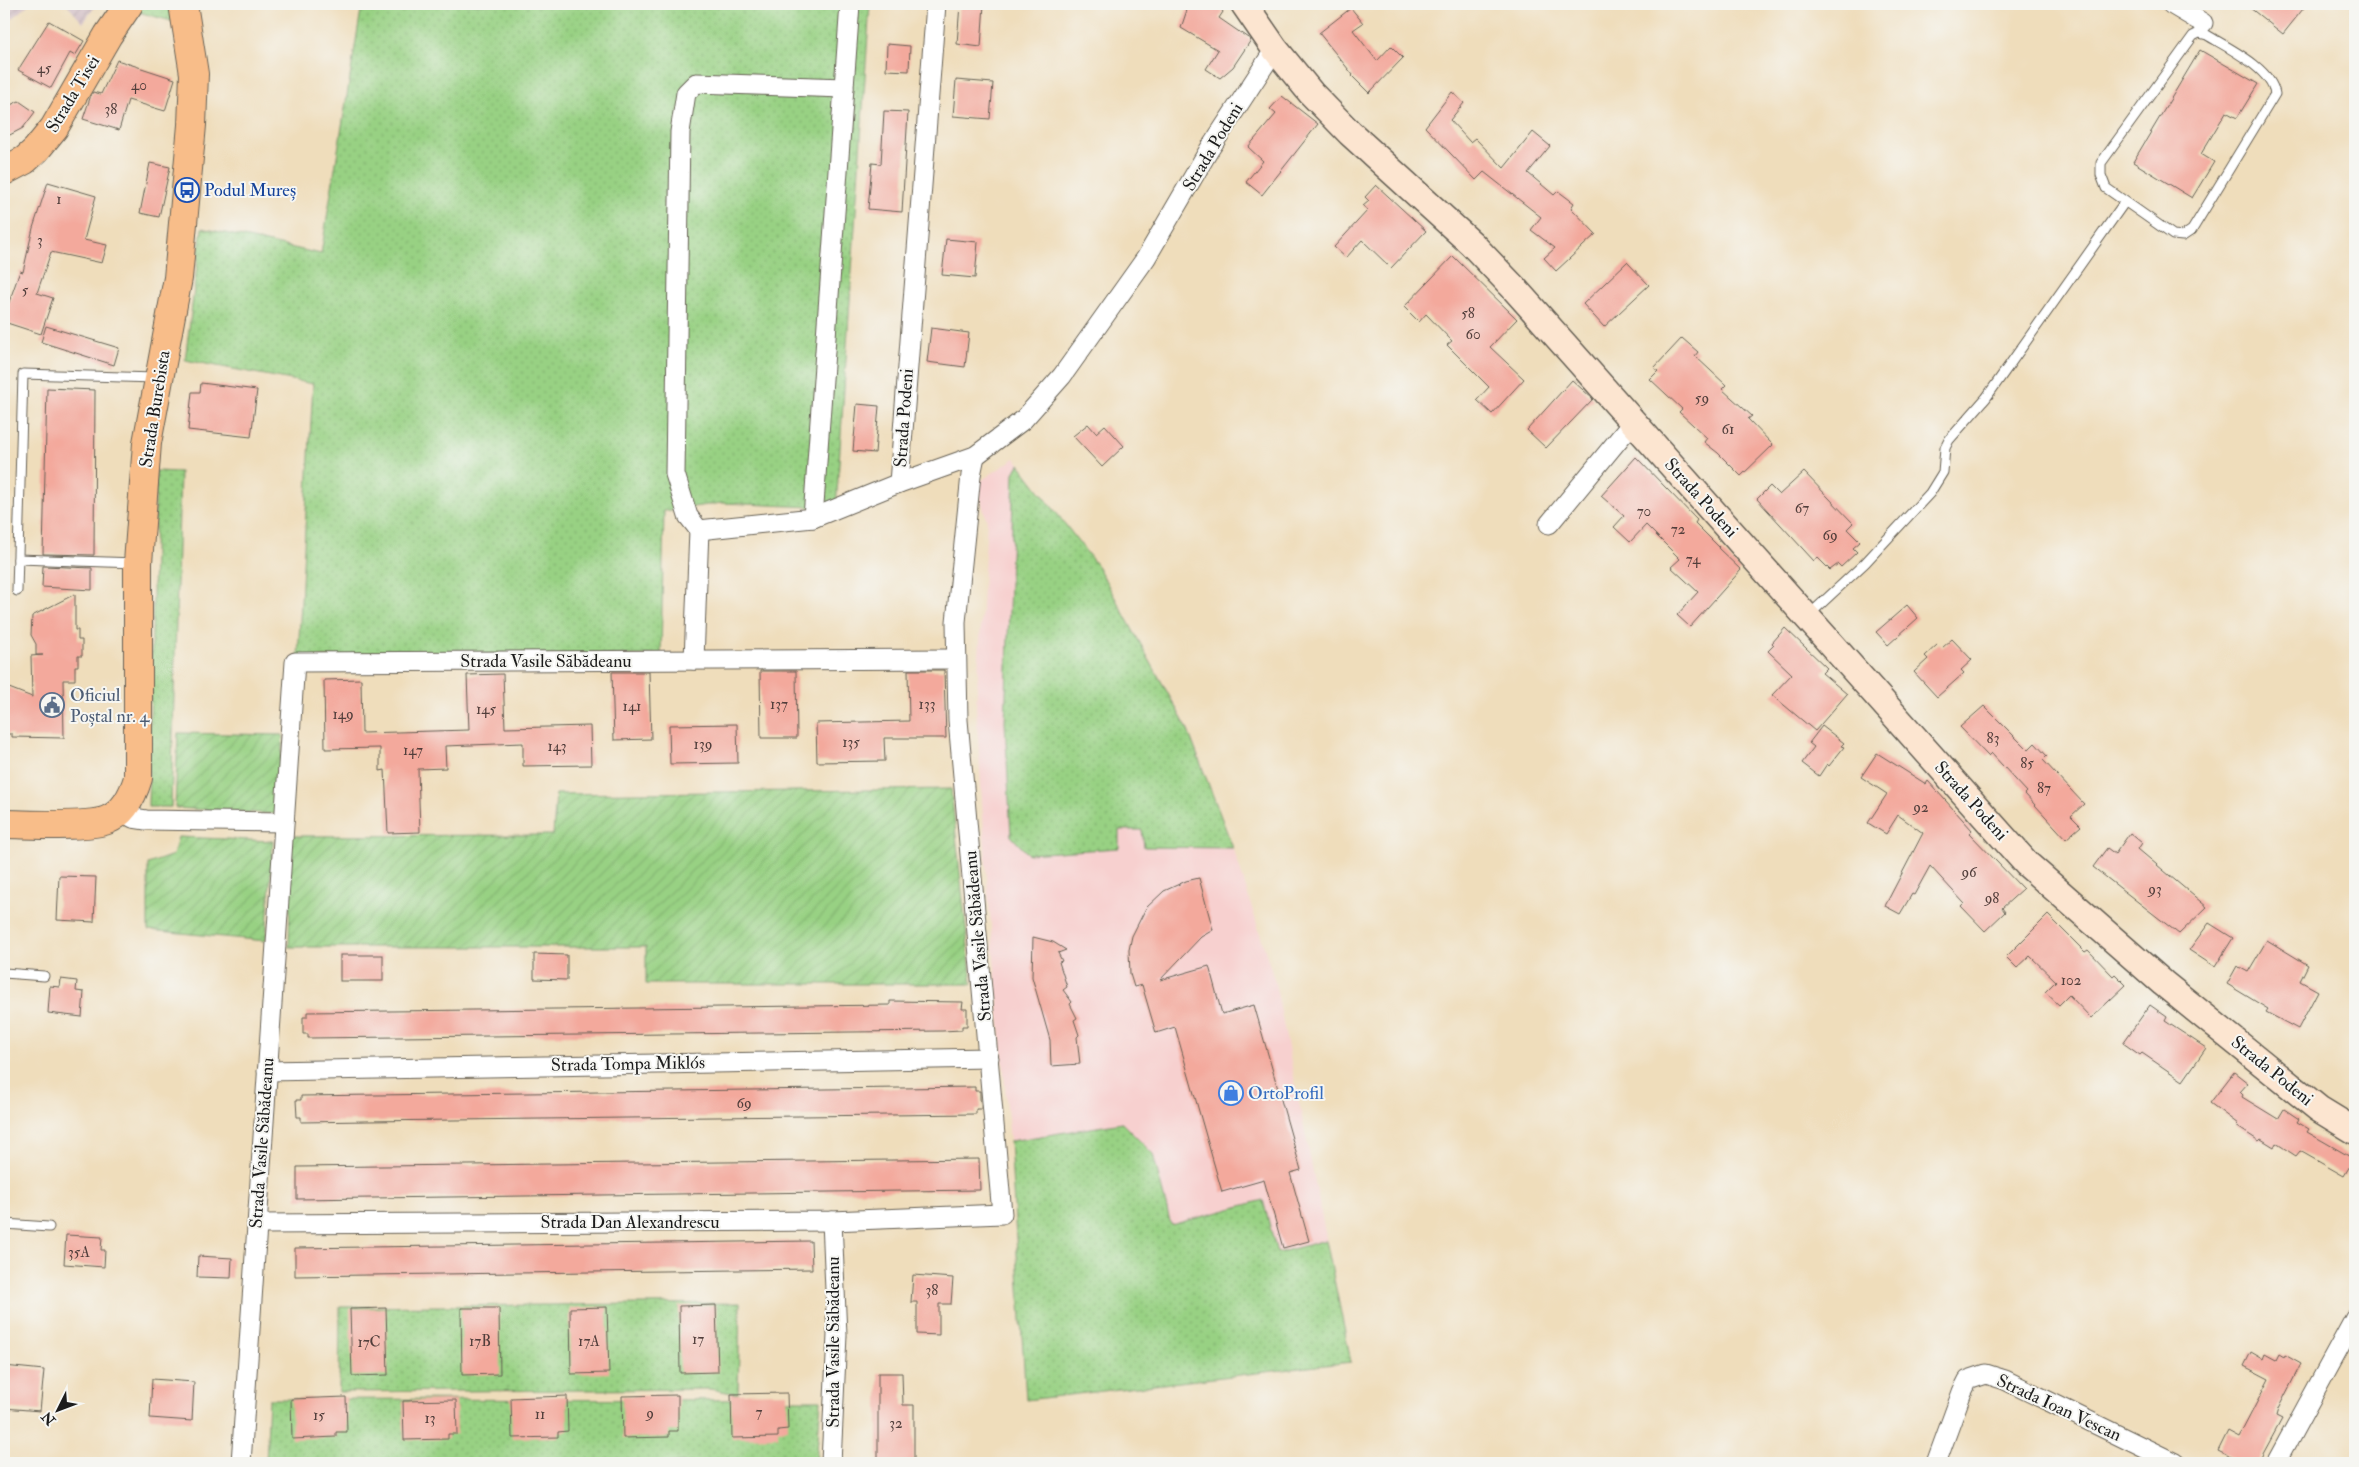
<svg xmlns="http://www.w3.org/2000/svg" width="2359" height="1467" font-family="'IM FELL Double Pica',serif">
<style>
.built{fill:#f7d0cf}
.industrial{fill:url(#industrial-furrows)}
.grass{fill:url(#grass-dots);stroke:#5a7650}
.garden{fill:url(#garden-furrows);stroke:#5a7650}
.building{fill:#f3a99c}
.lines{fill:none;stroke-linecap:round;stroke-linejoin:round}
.lane-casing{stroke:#666054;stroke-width:11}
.street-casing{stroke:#666054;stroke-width:21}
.secondary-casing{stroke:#666054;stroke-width:29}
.primary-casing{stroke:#666054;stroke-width:30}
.lane{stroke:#fff;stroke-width:9}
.street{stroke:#fff;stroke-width:19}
.secondary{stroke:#fce5d0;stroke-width:26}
.primary{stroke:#f8bd89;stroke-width:28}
.labels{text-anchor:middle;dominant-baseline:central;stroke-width:4;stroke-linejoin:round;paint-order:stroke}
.number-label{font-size:15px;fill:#523f3c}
.street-label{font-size:18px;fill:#1c1c1c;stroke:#f6f6f2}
.transit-label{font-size:18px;fill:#164399;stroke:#f6f6f2;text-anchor:start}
.service-label{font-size:18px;fill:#4e5e75;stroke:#f6f6f2;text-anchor:start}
.shop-label{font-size:18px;fill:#366cbe;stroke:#f6f6f2;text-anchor:start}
</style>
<defs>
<pattern id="industrial-furrows" width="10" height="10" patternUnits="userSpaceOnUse" patternTransform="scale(1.25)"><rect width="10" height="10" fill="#d2bec5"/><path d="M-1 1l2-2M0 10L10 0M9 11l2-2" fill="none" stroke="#b4a3a9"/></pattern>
<pattern id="grass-dots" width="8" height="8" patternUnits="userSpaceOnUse" patternTransform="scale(1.25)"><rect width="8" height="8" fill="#98d183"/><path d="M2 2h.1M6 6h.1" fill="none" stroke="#82b371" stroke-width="1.8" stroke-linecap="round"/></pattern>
<pattern id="garden-furrows" width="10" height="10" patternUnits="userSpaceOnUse" patternTransform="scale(1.25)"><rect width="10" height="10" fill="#98d183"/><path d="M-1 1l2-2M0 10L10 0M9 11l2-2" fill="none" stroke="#82b371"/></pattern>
</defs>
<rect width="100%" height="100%" fill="#f6f6f2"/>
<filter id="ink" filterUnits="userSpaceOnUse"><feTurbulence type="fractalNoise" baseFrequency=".02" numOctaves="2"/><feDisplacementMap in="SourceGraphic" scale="10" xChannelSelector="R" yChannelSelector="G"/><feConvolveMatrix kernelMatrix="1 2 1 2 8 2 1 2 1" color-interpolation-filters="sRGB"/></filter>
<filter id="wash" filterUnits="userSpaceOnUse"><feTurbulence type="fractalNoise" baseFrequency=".0096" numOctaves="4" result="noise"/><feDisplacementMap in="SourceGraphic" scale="20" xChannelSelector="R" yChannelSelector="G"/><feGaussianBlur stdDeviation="1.12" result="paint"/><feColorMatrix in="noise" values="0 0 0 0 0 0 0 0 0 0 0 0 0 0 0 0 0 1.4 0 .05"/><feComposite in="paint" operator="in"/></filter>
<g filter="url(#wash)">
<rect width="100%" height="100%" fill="#efddbb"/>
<!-- built -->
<polygon class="built" points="1015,458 1098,567 1188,728 1235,853 1275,982 1351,1362 1026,1400 1010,1141 987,880 976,706 987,521 976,484"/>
<!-- industrial -->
<g class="industrial">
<polygon points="4,4 29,4 4,26"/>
<polygon points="66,4 97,4 83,23"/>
</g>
<!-- grass -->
<g class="grass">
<polygon points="130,4 170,4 175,22 127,9"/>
<polygon points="362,4 870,4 836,508 722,503 664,511 661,655 298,657 313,384 185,360 202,228 321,254"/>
<polygon points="1019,464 1098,567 1187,728 1233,848 1144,847 1142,830 1119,830 1119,848 1028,854 1011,836 1005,722 1014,473"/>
<polygon points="156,471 180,472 171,807 148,807"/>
<polygon points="1122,1123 1153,1154 1171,1225 1263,1200 1277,1253 1326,1240 1351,1362 1026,1400 1010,1141"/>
<polygon points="740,1303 738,1394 710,1389 339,1392 340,1307"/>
<polygon points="269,1399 821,1400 816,1463 266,1463"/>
</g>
<!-- garden -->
<g class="garden">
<polygon points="178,733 283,735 277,814 175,808"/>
<polygon points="951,789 972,984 646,984 646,947 289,947 291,836 553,835 556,794"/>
<polygon points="178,837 273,841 266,941 148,930 148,864 173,855"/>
</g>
<g id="blocks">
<!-- building -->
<g class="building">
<polygon points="960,4 984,4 981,47 957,44"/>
<polygon points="1189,4 1218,4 1223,12 1219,18 1251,40 1233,67 1220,78 1206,69 1218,50 1181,28"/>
<polygon points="2245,4 2307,4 2283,34"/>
<polygon points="1351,8 1363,23 1353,30 1377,61 1391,46 1403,58 1369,93 1352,76 1353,75 1319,33"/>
<polygon points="49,21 84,41 75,56 70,53 51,88 18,70"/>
<polygon points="887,44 910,46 909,71 886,70"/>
<polygon points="2200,50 2258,84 2237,118 2226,112 2201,154 2214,162 2192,198 2133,162"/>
<polygon points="117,60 175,79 165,111 128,100 119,130 83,119 91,95 93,92 101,94"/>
<polygon points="956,80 993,83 990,119 953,116"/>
<polygon points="1452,92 1464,103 1450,120 1470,142 1475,138 1504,168 1533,132 1550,146 1528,173 1554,195 1558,191 1574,203 1571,208 1596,234 1556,271 1544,258 1555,248 1531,230 1541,217 1484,172 1476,180 1425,127"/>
<polygon points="1282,96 1318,124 1262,195 1246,182 1263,161 1248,147 1276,114 1270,109"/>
<polygon points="19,101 35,112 23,128 4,138 4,108"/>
<polygon points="884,111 908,112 902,212 868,209 872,163 881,164"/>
<polygon points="150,163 170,167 159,217 140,213"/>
<polygon points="48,182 96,196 84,240 107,245 102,263 51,252 37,293 53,298 41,334 4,322 4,304 8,305 20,271 23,272 33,228"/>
<polygon points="1376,185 1426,231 1391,268 1362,240 1346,258 1334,247 1368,210 1363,206 1369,201 1365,197"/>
<polygon points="946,239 978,242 975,278 942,275"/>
<polygon points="1453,256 1517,319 1490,347 1524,379 1492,414 1477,400 1489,387 1447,345 1452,341 1426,314 1419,322 1404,307"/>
<polygon points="1627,262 1649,285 1604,327 1583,304"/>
<polygon points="46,326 119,348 114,365 41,342"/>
<polygon points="931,328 969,333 965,367 927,362"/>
<polygon points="1682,338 1698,352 1695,356 1726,385 1722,389 1752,416 1748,419 1773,445 1741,476 1718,453 1704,442 1707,438 1679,412 1682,409 1650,379 1658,371 1654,368"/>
<polygon points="1572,380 1593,399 1546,448 1527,430"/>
<polygon points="201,383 257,390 251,437 188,430 192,392 200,392"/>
<polygon points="47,388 95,390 94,555 43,554"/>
<polygon points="857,404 879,406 875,453 853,451"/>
<polygon points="1088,424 1096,433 1105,425 1124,446 1102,467 1073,436"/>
<polygon points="1636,457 1697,520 1695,523 1719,547 1718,548 1741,570 1690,627 1677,615 1698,592 1671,567 1680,559 1646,525 1630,542 1614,527 1624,516 1601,496"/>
<polygon points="1804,472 1853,523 1847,529 1860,542 1853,548 1857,552 1841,567 1838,564 1830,570 1817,557 1814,561 1757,499 1770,486 1779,495"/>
<polygon points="43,566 92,568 92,590 42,587"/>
<polygon points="75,594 75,630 78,630 78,640 82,640 82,656 78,656 78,666 75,666 75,680 63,680 64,738 12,737 12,734 4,734 4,686 32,697 31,656 43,655 36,655 36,644 31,635 32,616"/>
<polygon points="1907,605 1918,618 1888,645 1876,632"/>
<polygon points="1785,628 1827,668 1822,673 1847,694 1815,731 1772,695 1792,674 1768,651 1774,645 1772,643"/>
<polygon points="1952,639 1972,660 1961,670 1964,673 1937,697 1914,672 1928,659 1925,656 1938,644 1942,648"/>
<polygon points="908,670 944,670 946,738 884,738 885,761 817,762 816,723 909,721"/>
<polygon points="760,671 796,671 797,738 761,738"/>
<polygon points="612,672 649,672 651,739 614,740"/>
<polygon points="503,674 505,728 590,726 591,765 523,766 523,743 445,746 446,768 418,769 420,832 388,833 385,770 380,771 380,748 325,749 324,680 361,679 362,733 469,730 467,675"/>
<polygon points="1984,706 2028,750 2035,743 2047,756 2043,760 2084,804 2071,816 2081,826 2066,839 2025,794 2027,792 1991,753 1988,756 1960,727"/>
<polygon points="737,724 738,763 670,764 669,725"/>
<polygon points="1822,726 1844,743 1841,746 1844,747 1829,766 1827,764 1819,776 1802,763 1814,747 1809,743"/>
<polygon points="1877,753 1926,784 1928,781 1972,830 1969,833 2023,889 2002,908 2005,912 1985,931 1961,906 1964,903 1930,866 1914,895 1912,894 1900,914 1885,906 1923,833 1898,815 1886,834 1868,823 1887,794 1861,777"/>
<polygon points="2130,833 2142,843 2138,849 2207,907 2179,934 2093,867 2107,848 2115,854"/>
<polygon points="59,876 96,877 94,922 57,920"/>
<polygon points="1199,878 1213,930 1201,937 1160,980 1209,966 1222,1014 1254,1005 1301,1170 1290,1173 1309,1241 1283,1248 1264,1180 1222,1192 1175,1027 1156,1033 1142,985 1134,987 1130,974 1129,950 1132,936 1146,908 1164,891 1186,881"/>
<polygon points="2048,915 2085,952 2088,950 2113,976 2115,974 2126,985 2091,1018 2069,995 2059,1005 2045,992 2056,981 2030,956 2017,968 2006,957"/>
<polygon points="2209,923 2233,938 2215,967 2189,950"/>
<polygon points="1033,937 1053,942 1066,950 1058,953 1062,961 1059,962 1067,987 1063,990 1072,1002 1070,1004 1077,1018 1074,1020 1079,1035 1077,1037 1080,1064 1051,1066 1050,1040 1032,977"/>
<polygon points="2267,940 2308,965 2300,981 2318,991 2298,1029 2266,1012 2268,1009 2227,984 2237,966 2248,972"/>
<polygon points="534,954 567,955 567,980 534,979"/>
<rect x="340" y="955" width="43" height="26"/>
<polygon points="61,979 77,981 76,991 84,992 82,1017 48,1013 50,986 60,987"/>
<polygon points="890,1001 963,1002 962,1009 967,1009 967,1026 962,1026 962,1030 942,1031 308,1038 308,1034 303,1034 303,1017 307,1017 307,1012 890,1005"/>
<polygon points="2150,1005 2167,1017 2165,1021 2206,1048 2183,1081 2142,1053 2140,1055 2123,1043"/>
<polygon points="2234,1072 2248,1083 2240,1092 2243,1095 2242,1097 2278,1119 2284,1109 2299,1119 2297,1122 2309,1129 2307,1132 2354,1159 2344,1176 2300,1151 2296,1156 2276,1143 2274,1147 2261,1139 2259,1141 2236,1126 2238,1124 2210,1103"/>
<polygon points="975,1087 975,1091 980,1091 980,1098 981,1109 976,1109 976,1114 367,1121 301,1122 301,1117 297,1117 296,1100 301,1100 301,1096"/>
<polygon points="979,1159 980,1190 297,1199 297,1167"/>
<polygon points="66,1235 102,1237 101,1250 105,1250 104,1267 64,1264"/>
<polygon points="811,1241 812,1269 295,1276 295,1248"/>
<polygon points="198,1256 232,1258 231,1278 197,1277"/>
<polygon points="913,1275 953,1278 951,1304 939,1304 939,1335 917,1334 917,1302 911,1302"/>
<polygon points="716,1305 718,1372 680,1373 679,1306"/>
<polygon points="607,1307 609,1373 571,1374 570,1308"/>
<polygon points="386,1308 388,1375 352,1376 350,1309"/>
<polygon points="461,1308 499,1308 500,1374 462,1375"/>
<polygon points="2251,1352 2263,1359 2265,1354 2276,1360 2279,1354 2284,1357 2285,1355 2301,1364 2278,1409 2276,1416 2282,1419 2258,1463 2242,1463 2218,1451 2228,1431 2239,1437 2269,1379 2244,1366"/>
<polygon points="4,1366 44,1370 40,1411 4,1408"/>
<polygon points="878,1373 902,1373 903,1405 914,1405 914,1463 878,1463"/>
<polygon points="152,1379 194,1382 192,1421 150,1418"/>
<polygon points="787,1393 788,1429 778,1430 778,1437 732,1438 731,1394"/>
<polygon points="678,1395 678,1431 669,1431 669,1437 623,1438 622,1396"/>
<polygon points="567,1396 568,1431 558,1432 558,1437 512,1438 511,1398"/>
<polygon points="346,1397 347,1432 336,1432 336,1437 292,1439 291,1399"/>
<polygon points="456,1400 457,1434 448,1434 448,1439 404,1440 403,1401"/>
</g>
</g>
</g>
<g filter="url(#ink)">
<use href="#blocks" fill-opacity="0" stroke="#666054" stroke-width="1"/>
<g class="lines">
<defs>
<g id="lane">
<path d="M2199,33L2207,35C2228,48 2271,68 2275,94L2192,230L2183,236L2173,235L2106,188L2101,175V163L2193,36Z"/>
<polyline points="18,559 136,563"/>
<polyline points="17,591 23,374 155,378"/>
<polyline points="1809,615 1865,563 1930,493 1943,472 1945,448 1949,440 1986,398 2124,203"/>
<polyline points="4,973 44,976"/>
<polyline points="4,1224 49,1227"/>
</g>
<g id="street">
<polyline points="936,4 899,483 975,456 1023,420 1062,376 1146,258 1209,150 1275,49"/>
<polyline points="2171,4 2203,23"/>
<polyline points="844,88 696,83 686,93 680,132 675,474 688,516 699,530 813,518 899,483"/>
<polyline points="813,518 850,4"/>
<polyline points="1549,524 1633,422"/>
<polyline points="694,660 699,530"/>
<polyline points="120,811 133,818 146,820 284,822"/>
<polyline points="267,1071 989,1058"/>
<polyline points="257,1224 832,1221 1002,1214 958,720 956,622 971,475 975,456"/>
<polyline points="241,1463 295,662 956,659"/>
<polyline points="831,1463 837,1335 832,1221"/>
<polyline points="1936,1463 1962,1392 1968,1380 1986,1374 2005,1380 2175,1463"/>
<polyline points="2276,1463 2355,1318"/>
</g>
<polyline id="secondary" points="1244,4 1275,49 1311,93 1350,133 1472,244 1513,287 2027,864 2163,983 2319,1109 2355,1131"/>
<g id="primary">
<polyline points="4,171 25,160 36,150 54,128 108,35 129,4"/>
<path d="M4,824C27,824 88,828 107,820C124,813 133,795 138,778V563L147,443L178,278L192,125L194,74L183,4"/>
</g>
</defs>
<!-- lane casing -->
<use href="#lane" class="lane-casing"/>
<!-- street casing -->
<use href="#street" class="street-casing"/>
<!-- secondary casing -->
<use href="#secondary" class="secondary-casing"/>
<!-- primary casing -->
<use href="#primary" class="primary-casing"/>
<!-- lane -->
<use href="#lane" class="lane"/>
<!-- street -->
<use href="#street" class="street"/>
<!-- secondary -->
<use href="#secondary" class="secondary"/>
<!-- primary -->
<use href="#primary" class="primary"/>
</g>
</g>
<!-- icons -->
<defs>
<symbol id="bus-ring" viewBox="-11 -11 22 22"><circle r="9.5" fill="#f6f6f2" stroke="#1a4fb4" stroke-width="1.5"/><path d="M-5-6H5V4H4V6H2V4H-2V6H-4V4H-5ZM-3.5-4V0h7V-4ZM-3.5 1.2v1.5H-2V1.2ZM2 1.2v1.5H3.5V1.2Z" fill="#1a4fb4"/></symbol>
<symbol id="civic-ring" viewBox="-11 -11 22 22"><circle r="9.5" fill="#f6f6f2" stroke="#5c6f8a" stroke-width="1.5"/><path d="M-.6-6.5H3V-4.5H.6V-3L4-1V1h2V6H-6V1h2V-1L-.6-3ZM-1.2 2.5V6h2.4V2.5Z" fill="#5c6f8a"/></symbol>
<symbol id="shop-ring" viewBox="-11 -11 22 22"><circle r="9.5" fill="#f6f6f2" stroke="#3f7fe0" stroke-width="1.5"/><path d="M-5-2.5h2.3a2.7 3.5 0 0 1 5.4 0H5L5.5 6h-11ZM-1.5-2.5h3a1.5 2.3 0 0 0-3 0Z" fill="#3f7fe0"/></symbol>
</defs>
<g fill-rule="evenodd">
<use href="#bus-ring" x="173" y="176" width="28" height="28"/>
<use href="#civic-ring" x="38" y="691" width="28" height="28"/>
<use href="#shop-ring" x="1217" y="1079" width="28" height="28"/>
</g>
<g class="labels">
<!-- number labels -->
<g class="number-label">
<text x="44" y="68">45</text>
<text x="139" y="85">40</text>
<text x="111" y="109">38</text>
<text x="59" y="199">1</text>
<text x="40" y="240">3</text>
<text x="25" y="290">5</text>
<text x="1468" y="313">58</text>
<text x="1473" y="334">60</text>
<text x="1702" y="398">59</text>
<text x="1728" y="429">61</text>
<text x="1802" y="508">67</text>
<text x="1644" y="511">70</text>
<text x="1678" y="529">72</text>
<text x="1830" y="535">69</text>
<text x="1693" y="559">74</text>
<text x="779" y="704">137</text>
<text x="927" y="704">133</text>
<text x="632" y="706">141</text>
<text x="486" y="709">145</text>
<text x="343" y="714">149</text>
<text x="1993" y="738">83</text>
<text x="851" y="742">135</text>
<text x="703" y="744">139</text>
<text x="557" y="746">143</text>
<text x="413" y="750">147</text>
<text x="2027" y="763">85</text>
<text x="2044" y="788">87</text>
<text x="1921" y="807">92</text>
<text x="1969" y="872">96</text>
<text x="2155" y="889">93</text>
<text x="1992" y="898">98</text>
<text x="2071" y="980">102</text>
<text x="744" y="1103">69</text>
<text x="79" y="1252">35A</text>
<text x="932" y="1290">38</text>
<text x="698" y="1339">17</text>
<text x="480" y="1341">17B</text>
<text x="589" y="1341">17A</text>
<text x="369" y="1342">17C</text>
<text x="759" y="1412">7</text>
<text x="650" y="1413">9</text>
<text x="540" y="1414">11</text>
<text x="319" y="1415">15</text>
<text x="430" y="1418">13</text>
<text x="896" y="1423">32</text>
</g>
<!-- street labels -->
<g class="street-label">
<text transform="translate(73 94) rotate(-59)">Strada Tisei</text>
<text transform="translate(1213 147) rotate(-59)">Strada Podeni</text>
<text transform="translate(155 409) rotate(-81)">Strada Burebista</text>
<text transform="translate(904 418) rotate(-86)">Strada Podeni</text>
<text transform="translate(1701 498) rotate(48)">Strada Podeni</text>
<text x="546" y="661">Strada Vasile Săbădeanu</text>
<text transform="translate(1971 801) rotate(48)">Strada Podeni</text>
<text transform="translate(978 936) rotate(-95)">Strada Vasile Săbădeanu</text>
<text transform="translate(628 1064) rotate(-1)">Strada Tompa Miklós</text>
<text transform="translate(2272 1071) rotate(39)">Strada Podeni</text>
<text transform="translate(262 1143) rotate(-86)">Strada Vasile Săbădeanu</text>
<text x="630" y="1222">Strada Dan Alexandrescu</text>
<text transform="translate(833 1342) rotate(-90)">Strada Vasile Săbădeanu</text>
<text transform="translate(2059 1408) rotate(25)">Strada Ioan Vescan</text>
</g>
<!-- transit labels -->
<g class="transit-label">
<text x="204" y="190">Podul Mureș</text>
</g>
<!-- service labels -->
<g class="service-label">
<text x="70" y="695">Oficiul<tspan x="70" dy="21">Poștal nr. 4</tspan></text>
</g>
<!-- shop labels -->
<g class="shop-label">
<text x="1248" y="1093">OrtoProfil</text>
</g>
</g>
<!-- margin -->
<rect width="2359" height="1467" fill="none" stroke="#f6f6f2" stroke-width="20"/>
<!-- north arrow -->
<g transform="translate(58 1410) rotate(228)" stroke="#f6f6f2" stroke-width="4" paint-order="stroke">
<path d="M0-4L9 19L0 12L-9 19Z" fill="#1c1c1c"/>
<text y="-8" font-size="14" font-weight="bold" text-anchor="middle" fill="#1c1c1c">N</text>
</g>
</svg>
